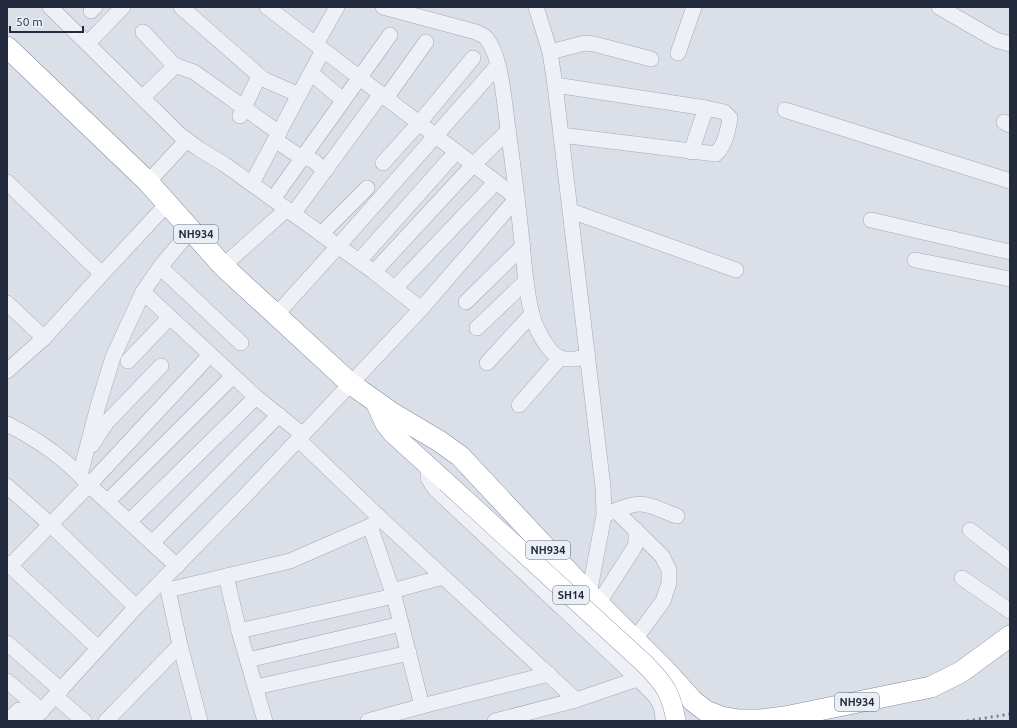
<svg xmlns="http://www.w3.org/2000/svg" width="1017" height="728" font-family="Ubuntu,sans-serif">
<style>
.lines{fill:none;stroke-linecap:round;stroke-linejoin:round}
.minor-casing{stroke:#a4a9b5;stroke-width:16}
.major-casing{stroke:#99a1b4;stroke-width:20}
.highway-casing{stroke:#818aa0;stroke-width:22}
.minor{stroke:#eef0f5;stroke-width:15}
.major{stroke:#fff;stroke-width:19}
.highway{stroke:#fff;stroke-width:21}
.rail{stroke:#737c93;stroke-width:3;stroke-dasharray:2 4;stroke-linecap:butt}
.major-bridge-casing{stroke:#99a1b4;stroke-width:20;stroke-linecap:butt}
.major-bridge{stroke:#fff;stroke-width:19}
.labels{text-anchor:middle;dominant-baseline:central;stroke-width:3;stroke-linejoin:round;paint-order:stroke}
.shield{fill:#eaeef5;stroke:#5f6676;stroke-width:1}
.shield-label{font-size:11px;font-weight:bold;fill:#242b3f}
</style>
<rect width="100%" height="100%" fill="#dbdfe7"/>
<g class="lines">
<defs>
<g id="minor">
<polyline points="50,7 180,135 199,149 224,164 374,272 421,309"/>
<polyline points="181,7 263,79 299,95"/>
<path d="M383,7L476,32C479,34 484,35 486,38C500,54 503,92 506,113C511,153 517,193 521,233C524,260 525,288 532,314C535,327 548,354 561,358C569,361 580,358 588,357"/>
<polyline points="536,7 550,52 555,85 603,487 604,515 589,594"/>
<polyline points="939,7 996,40 1010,44"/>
<polyline points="91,11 95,7"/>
<polyline points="88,43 123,7"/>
<polyline points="316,44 337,7"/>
<polyline points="550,52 585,43 594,44 651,59"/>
<polyline points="678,53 694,7"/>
<polyline points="174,65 194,72 279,133"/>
<polyline points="311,73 343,100"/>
<path d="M555,85L706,108L724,112L730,118C728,131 725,145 716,154L561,135"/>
<polyline points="143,97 173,68 174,65 143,32"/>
<polyline points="386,98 426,42"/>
<polyline points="785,110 1010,181"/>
<polyline points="240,116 259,76"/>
<polyline points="1004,122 1010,125"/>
<polyline points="275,140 302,158 304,157 314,161 325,171"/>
<polyline points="691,152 706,108"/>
<polyline points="383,163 419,123 473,58"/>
<polyline points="7,182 102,274"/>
<polyline points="148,182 187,140"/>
<polyline points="252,183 323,50"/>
<polyline points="273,199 390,35"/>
<polyline points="571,211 736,270"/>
<polyline points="293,214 381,94"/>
<polyline points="871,220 1010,252"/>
<polyline points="321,234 367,188"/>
<polyline points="915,260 1010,279"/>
<polyline points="359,261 456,152"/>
<polyline points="223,266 287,209"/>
<polyline points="160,267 241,343"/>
<polyline points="374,272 473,165 508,131"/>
<polyline points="395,288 496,182"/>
<polyline points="143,292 256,397 303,435"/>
<polyline points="466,302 523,246"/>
<polyline points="7,303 44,338"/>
<polyline points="276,315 332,253 498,65"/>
<polyline points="477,328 526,281"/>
<polyline points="128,361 170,317"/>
<polyline points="487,363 532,314"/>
<polyline points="7,371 44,338 102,274 168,203"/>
<polyline points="519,405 560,358"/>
<path d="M7,424C37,439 67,460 89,485L210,355"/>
<polyline points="299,440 381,519 576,700"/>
<polyline points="92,445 107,422 161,366"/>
<path d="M428,465V478L435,489L638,679C653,694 663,699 663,721"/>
<polyline points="80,475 98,406 113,357 143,292 160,267 192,229"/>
<polyline points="7,486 51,525 136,607"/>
<polyline points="107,502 233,376"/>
<polyline points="616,511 662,556 669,570 669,583 663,601 635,639"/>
<path d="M609,513C619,510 629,504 640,504C652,504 665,512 677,516"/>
<polyline points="129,522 256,397"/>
<polyline points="370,526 394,596 422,706 549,674"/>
<polyline points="970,530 1010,561"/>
<polyline points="152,543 279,415"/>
<polyline points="7,563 98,648"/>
<polyline points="10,566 89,485 177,566"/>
<polyline points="226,576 239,631 265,721"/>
<polyline points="962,578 1010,611"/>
<polyline points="163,581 168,590 180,645 200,721"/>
<polyline points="168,590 290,561 370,526 378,521"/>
<polyline points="392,591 443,577"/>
<polyline points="598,604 634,548 636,543 636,530"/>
<polyline points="239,631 394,596"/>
<polyline points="7,643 61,690"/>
<polyline points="248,660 401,624"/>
<polyline points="7,681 42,711"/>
<polyline points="256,687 409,653"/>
<polyline points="55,696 84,721"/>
<polyline points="33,720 136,607 244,497 421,309 517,198 267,7"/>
<polyline points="7,721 19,710 34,721"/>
<polyline points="106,721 180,645"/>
<polyline points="368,721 422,706"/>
<polyline points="495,721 576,700 646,676"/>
</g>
<polyline id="major" points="375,402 385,424 392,433 446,482"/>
<polyline id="highway" points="7,47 148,182 223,266 351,384 392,413 439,441 460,456 589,594 665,670 693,701 706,711 721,717 739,720 761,720 785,717 931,687 961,672 1010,636"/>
</defs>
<!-- minor casing -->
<use href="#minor" class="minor-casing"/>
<!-- major casing -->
<use href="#major" class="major-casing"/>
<!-- highway casing -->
<use href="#highway" class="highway-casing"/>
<!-- minor -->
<use href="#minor" class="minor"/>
<!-- major -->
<use href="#major" class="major"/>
<!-- highway -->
<use href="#highway" class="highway"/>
<!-- rail -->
<polyline class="rail" points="967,721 1010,714"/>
<defs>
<path id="major-bridge" d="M446,482L645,664C665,685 671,692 676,721"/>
</defs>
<!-- major-bridge casing -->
<use href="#major-bridge" class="major-bridge-casing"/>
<!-- major-bridge -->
<use href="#major-bridge" class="major-bridge"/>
</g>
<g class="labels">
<!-- shield labels -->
<g class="shield">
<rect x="174" y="225" width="44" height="18" rx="3"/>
<rect x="526" y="541" width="44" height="18" rx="3"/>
<rect x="553" y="586" width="36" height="18" rx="3"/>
<rect x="835" y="693" width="44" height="18" rx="3"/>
</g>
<g class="shield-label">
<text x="196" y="234">NH934</text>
<text x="548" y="550">NH934</text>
<text x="571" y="595">SH14</text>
<text x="857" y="702">NH934</text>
</g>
</g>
<!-- border -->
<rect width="1017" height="728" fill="none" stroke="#242b3f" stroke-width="16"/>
<!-- scale -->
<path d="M10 26v6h73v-6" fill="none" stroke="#242b3f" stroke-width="2"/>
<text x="16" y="26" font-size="12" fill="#242b3f" stroke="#eaeef5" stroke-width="3" paint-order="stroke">50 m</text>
</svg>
